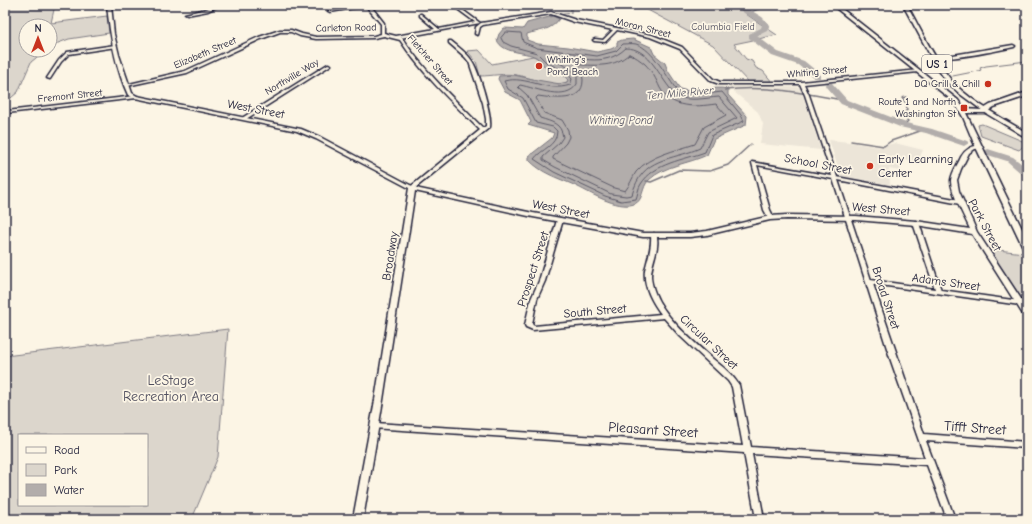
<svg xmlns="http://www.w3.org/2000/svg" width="1032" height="524" font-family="'Comic Neue',sans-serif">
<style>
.built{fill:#ece5d8}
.green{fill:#dcd6cc;stroke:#7f7c84;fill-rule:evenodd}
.water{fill:#b2adab;stroke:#78757e}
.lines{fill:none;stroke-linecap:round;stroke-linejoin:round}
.shore{stroke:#5c5a68;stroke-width:1}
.stream-far1{stroke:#78757e;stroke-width:1}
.stream{stroke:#78757e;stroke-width:1.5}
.river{fill:#b2adab;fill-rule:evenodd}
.minor-casing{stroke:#22223b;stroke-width:3}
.tertiary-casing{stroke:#22223b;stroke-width:3}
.secondary-casing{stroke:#22223b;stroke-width:3}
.primary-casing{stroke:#22223b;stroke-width:3}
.minor{fill:#fcf5e5;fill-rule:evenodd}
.tertiary{fill:#fcf5e5;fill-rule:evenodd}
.secondary{fill:#fcf5e5;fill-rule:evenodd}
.primary{fill:#fcf5e5;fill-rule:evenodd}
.poi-dot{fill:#c8321e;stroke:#fcf5e5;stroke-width:1.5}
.labels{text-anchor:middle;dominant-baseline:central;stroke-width:3.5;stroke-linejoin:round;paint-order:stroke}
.far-park-label{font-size:10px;fill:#504f5f;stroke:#fcf5e5}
.far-street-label{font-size:10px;fill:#22223b;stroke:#fcf5e5}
.far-poi-label{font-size:10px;fill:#22223b;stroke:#fcf5e5;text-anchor:end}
.shield{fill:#fcf5e5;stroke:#63616e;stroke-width:1}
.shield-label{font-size:11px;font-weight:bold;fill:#22223b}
.far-water-label{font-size:11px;font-style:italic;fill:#545362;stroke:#fcf5e5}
.street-label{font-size:12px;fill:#22223b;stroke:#fcf5e5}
.poi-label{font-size:12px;fill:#22223b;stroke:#fcf5e5;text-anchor:start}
.near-park-label{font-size:14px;fill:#504f5f;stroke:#fcf5e5}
.near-street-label{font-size:14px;fill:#22223b;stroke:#fcf5e5}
</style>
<rect width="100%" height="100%" fill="#fcf5e5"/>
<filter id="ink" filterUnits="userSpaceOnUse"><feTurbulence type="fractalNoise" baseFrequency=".025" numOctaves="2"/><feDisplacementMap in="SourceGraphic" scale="8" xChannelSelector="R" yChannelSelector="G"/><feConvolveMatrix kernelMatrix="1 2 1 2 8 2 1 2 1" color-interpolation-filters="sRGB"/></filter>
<g filter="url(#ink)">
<!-- built -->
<g class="built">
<polygon points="727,86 800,87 821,150 760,144 763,124 758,112"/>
<polygon points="829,140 850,142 878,147 895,143 923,150 917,163 906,159 900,171 889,169 890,186 841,176"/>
</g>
<!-- green -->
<g class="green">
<polygon points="5,5 55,5 51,23 107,16 109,33 69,39 50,46 50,26 26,26 26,50 46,50 31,62 18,92 5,103"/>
<polygon points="653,5 752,5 759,9 746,14 777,35 734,44 746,59 752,61 756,68 763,71 773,83 750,84 713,45 642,7"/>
<path d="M479,50L492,64L533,56C539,58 540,62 545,66C552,71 565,72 569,81C554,89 531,77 516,75C504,73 492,76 480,76L476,61L467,51Z"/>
<polygon points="982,124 1027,143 1019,150 981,136 978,125"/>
<polygon points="989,249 1024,253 1027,259 1027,307"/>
<path d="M228,329L218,457L192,519H5V356ZM19,435H147V505H19Z"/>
</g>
<!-- water -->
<path class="water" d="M553,16L559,19C551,31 539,30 527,34V40L538,44L568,47L597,52L611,49L617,46V42L622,40L633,39L651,47L654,54L665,63L668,71L680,89C696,95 712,85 728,89V95L747,116L746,125L714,139L707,155C688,164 665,165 649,180C641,187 644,201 634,204C617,210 589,192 574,185C558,178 541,173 529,160V156L552,138L554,133L528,125L531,122L520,100L505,92L498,79L499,76L514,75L537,80L560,84L567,82L568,80C562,72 552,71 544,66C541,63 540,59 536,57C524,51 503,54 497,40L499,34L504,28L523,29L527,23Z"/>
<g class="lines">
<!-- shore -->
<g class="shore">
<path d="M506,32L521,33L523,42L537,48L597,56L616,51L623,44C627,44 632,43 636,44C653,49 667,77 678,92L697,95L722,92L741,115L744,121L712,135L705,152C684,160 654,163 641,184C638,188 638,194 636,199L621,201L605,196L554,172L534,159C541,149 557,146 557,131L553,127L536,123L523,98L508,89L504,81C527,75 547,93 570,85L572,79L567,73L546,62L537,53L511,46L503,42L501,38Z"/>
<path d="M626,48C648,48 657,72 669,87C671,90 673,95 676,96C690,102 705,98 719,97L737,118L708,132L700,148C671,161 642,156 632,195L626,196L611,194L555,167L543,160V157L559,143L563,137C561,123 552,122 540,118L527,95L518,87L520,85C536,88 566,102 577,84V75L569,68L550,58L549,55C577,55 603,70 626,48Z"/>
<path d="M629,54C635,56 640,60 645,64C652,71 656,79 660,88C672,109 694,107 716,104L726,115L704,127L695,144C675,151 650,155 636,172C632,178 630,185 625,191L614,188L553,159V157L566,143L569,137L568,130L562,120L544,113L536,98L538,96C553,98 583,104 583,80C583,74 579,70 578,65C597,65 614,68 629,54Z"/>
</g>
<!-- stream-far1 -->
<g class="stream-far1">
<polyline points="558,15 571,13 571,8 574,5"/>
<polyline points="953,76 978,71 981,70 980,68 986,66 1027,61"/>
</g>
<!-- stream -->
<g class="stream">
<path d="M725,90C765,85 803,93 842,100"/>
<polyline points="904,125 908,121 902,115 907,110 906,103 902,98 906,97"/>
<polyline points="851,141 884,146 891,141 923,130"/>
<polyline points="646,181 651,182 679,170 710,171 728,165 751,144"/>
</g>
<!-- river -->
<g class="river">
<path d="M735,5H742L762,17L770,25L767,31L757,36L778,52L804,61L820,74V78H814L798,65L772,56L749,38V34L761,28L762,25C754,17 742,14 735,5Z"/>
<polygon points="826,83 832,83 847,100 906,123 932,129 967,141 969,143 964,146 926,133 900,127 841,104 826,87 825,85"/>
<polygon points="988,149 1013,157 1027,168 1027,176 1023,175 1007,161 985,154 983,152"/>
</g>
<defs>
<g id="minor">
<polygon points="216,5 221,5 208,11 187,15 185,14 206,9"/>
<path d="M362,5H370L384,23V33L396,36L435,29L420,16V14H421L439,29L475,22L452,5H456L480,23L400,38H402C425,72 454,99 483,128L486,126V119L483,103L469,62L465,57L449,43V41H451C458,47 467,53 472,61C479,71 492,115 490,127L414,189L412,190L409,188L480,130C451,101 422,74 400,40L384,36L374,38L316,39L300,36L291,32H280L261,39L187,73L127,86L125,85L185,71L259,37L280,30H291L302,34L316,37L374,36L381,34V24L366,6L330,12L328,11Z"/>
<path d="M551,12L576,20L652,35L682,47L713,79L720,82H801L919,70L920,71L918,72L804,84L809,95L837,177L960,200L963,202L960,204L838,180L871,280L935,289L913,223L916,221L919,223L941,290L1020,301H1022L1023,303L1022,305H1020L873,284L924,434L1027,442V448L926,441L955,519H947L927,465L752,454L764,519H756L744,453L372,428L371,426L372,424L375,423L743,446L732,387L728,381L680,336L664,318L533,330L526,327L525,325L531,299L539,281L557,220L560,218L563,220L545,281L537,299L532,324L534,326L661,314C652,302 643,286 645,270C648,258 652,247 651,235L654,233L656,234C661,247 651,262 651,276C651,281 653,288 655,293C664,317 694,342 713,359C723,367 732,374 739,385L751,447L925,458L891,361L833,179L757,165L770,210L774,218L773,219H769L764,210L752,163V162L832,176L805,95L800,84H719L711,81L680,49L650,37L617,30L605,42L594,41L593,40L595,39L603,40L613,30L574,22L551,14L483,25L480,27L478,35L475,34L476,27L481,23Z"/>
<polygon points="115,45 116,45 116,47 69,54 61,62 50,79 47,78 59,60 67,52"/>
<path d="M1013,45L1015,46L1014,47C1000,50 943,62 932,57L934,56H947Z"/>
<polygon points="328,64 331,65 246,119 242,119 242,118"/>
<polygon points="135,96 137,96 137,98 7,113 5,112 7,111"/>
</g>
<path id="tertiary" d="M107,5H111L114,34L119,55L132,93L137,96L301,129L320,137L410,185L420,189L533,213L643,233H690L707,231L770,216L787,215L856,216L916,221L970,229C965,218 950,191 951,180C952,172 958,164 961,157C966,149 972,145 981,146V148L975,149L969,153L961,169L957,180L959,191L977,232L1027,308V317L1024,316L972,234L916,225L856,220L787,219L770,220L707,235L690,237H643L533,217L415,191L383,400L363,519H353L375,400L409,188L316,139L297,131L135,98L128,95C115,67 110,35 107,5Z"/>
<polygon id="secondary" points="832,5 837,5 958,100 964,109 982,110 990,105 1027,92 1027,96 994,107 985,113 966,113 1027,239 1027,249 1023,247 973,141 963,117 954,102"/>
<path id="primary" d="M903,5H907C921,30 934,58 951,80C969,101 1004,119 1027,133V138L987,114L960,94L948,83L937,68Z"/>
</defs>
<!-- minor casing -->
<use href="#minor" class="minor-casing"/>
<!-- tertiary casing -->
<use href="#tertiary" class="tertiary-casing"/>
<!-- secondary casing -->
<use href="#secondary" class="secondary-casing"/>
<!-- primary casing -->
<use href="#primary" class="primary-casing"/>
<!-- minor -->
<use href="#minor" class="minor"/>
<!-- tertiary -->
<use href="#tertiary" class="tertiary"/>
<!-- secondary -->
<use href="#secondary" class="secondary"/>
<!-- primary -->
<use href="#primary" class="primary"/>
</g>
</g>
<!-- markers -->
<g class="poi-dot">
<circle cx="539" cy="66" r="4"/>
<circle cx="988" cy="84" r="4"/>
<rect x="960" y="104" width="8" height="8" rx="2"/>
<circle cx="870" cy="166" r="4"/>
</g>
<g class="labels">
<!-- far-park labels -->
<g class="far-park-label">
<text x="723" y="27">Columbia Field</text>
</g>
<!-- far-street labels -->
<g class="far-street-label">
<text transform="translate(346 28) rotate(-1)">Carleton Road</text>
<text transform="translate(643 28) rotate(14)">Moran Street</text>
<text transform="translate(205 53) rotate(-23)">Elizabeth Street</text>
<text transform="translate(430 60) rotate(49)">Fletcher Street</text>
<text transform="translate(817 72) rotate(-5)">Whiting Street</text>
<text transform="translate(292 77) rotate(-31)">Northville Way</text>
<text transform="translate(70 96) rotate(-6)">Fremont Street</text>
</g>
<!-- far-poi labels -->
<g class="far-poi-label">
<text x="547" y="60" text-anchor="start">Whiting's<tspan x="547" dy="12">Pond Beach</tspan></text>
<text x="980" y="84">DQ Grill &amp; Chill</text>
<text x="956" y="102">Route 1 and North<tspan x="956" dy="12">Washington St</tspan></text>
</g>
<!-- shield labels -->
<rect class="shield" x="922" y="55" width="30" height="18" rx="3"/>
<g class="shield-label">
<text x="937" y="64">US 1</text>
</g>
<!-- far-water labels -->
<g class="far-water-label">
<text transform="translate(680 93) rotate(-5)">Ten Mile River</text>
<text x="621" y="120">Whiting Pond</text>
</g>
<!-- street labels -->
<g class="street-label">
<text transform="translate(256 109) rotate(11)">West Street</text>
<text transform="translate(818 164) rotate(11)">School Street</text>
<text transform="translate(561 209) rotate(11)">West Street</text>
<text transform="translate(881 209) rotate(5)">West Street</text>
<text transform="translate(985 225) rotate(62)">Park Street</text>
<text transform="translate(390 256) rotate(-81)">Broadway</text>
<text transform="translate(533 269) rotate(-72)">Prospect Street</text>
<text transform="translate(946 282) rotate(8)">Adams Street</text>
<text transform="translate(886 298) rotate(72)">Broad Street</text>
<text transform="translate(595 311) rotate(-5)">South Street</text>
<text transform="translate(709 342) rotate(43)">Circular Street</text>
</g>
<!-- poi labels -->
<g class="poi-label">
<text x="878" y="159">Early Learning<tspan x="878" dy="14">Center</tspan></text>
</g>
<!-- near-park labels -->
<g class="near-park-label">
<text x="171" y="380">LeStage<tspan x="171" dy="16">Recreation Area</tspan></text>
</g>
<!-- near-street labels -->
<g class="near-street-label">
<text transform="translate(975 428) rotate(4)">Tifft Street</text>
<text transform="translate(653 430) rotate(4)">Pleasant Street</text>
</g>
</g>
<!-- margin -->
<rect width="1032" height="524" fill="none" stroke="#fcf5e5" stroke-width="20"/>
<rect x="10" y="10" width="1012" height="504" fill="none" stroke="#22223b" stroke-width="1.5" filter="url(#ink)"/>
<!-- legend -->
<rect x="18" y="434" width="130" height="72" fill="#fcf5e5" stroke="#a5a1a1"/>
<rect x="26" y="447" width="20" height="6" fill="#fcf5e5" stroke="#a5a1a1"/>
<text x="54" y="454" font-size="12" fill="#22223b">Road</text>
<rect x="26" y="464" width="20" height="12" fill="#dcd6cc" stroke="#a5a1a1"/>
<text x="54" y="474" font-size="12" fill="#22223b">Park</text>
<rect x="26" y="484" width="20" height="12" fill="#b2adab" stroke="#a5a1a1"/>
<text x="54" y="494" font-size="12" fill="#22223b">Water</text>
<!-- north arrow -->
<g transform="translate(38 38)"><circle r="19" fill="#fcf5e5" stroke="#a5a1a1"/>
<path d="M0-3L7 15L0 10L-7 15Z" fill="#c8321e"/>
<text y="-6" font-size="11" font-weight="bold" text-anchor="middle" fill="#22223b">N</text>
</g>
</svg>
